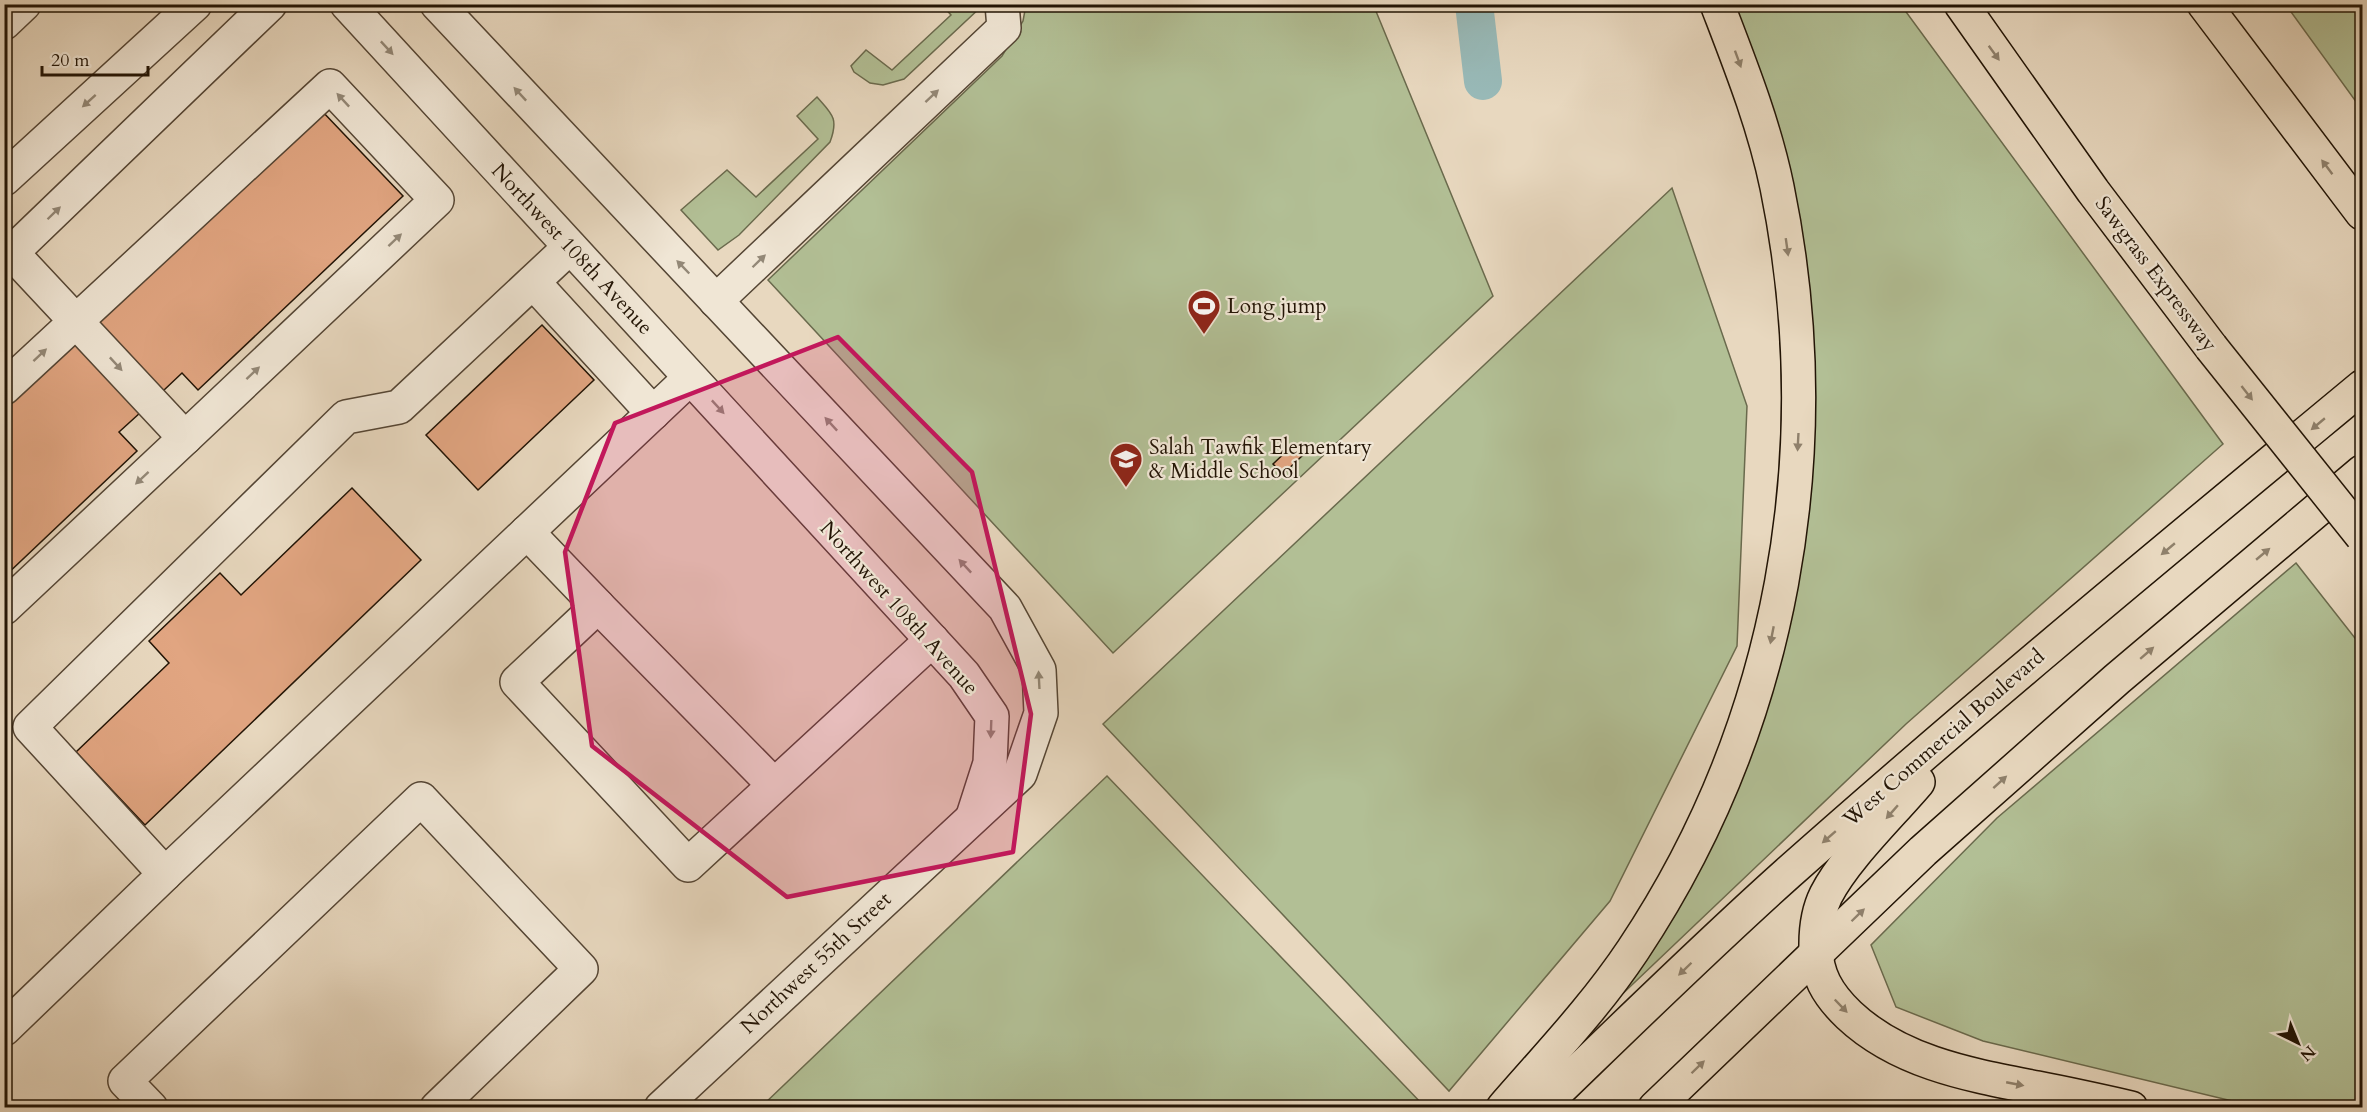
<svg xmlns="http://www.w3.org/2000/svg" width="2367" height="1112" font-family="Cardo,serif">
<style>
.green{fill:#b2bf95;stroke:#6a6a4d;stroke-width:1.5}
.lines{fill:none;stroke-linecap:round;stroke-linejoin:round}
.canal{stroke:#98b9b7;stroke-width:38}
.building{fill:#e1a581;stroke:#221405;stroke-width:1.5}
.minor-casing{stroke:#544534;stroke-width:36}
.highway-casing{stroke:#221405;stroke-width:36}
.minor{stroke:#f0e6d5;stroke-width:33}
.highway{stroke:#e8d8bf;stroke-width:33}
.highway-bridge-casing{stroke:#221405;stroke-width:36;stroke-linecap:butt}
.highway-bridge{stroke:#e8d8bf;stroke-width:33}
.oneway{fill:#938877}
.oneway2{fill:#8f806b}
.marked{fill:#c2185b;fill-opacity:0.2;stroke:#c2185b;stroke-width:4.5;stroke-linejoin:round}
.labels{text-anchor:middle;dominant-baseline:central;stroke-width:4.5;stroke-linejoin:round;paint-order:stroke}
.street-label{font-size:21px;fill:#221405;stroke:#f0e6d5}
.poi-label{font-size:21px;fill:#221405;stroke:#f0e6d5;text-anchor:start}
</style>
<rect width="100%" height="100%" fill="#e8d8bf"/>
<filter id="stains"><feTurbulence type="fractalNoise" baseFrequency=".00333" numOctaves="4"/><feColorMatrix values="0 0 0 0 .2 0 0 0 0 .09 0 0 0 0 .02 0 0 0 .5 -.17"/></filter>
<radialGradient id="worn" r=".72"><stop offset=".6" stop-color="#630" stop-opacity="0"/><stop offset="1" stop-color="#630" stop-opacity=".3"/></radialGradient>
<!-- green -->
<g class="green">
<polygon points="1373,4 1493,296 1113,653 768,280 1002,56 1023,21 1026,5"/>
<polygon points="942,5 983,5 904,79 883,85 870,83 854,72 851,66 866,50 892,70 951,15"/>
<polygon points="1727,5 1901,5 2223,444 1906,724 1614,1002 1763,704 1807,312"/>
<polygon points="2286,5 2362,5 2362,110"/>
<path d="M817,97C832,114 839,118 830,142L739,235L718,250L681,210L727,170L756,197L818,139L797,116Z"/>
<polygon points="1672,188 1747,406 1737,646 1610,901 1449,1091 1103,724"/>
<polygon points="2296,563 2362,647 2362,1107 2257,1107 1983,1041 1896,1007 1871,945 1997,818"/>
<polygon points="1107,776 1425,1107 761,1107"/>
</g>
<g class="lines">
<!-- canal -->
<polyline class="canal" points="1474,4 1483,81"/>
</g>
<!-- building -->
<g class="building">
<polygon points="321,110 403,196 198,390 182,373 163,391 97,322"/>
<polygon points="542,325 594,380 478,490 426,435"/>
<polygon points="74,342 141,412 119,432 137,451 4,577 4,408"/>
<polygon points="1293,445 1302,456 1283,474 1273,464"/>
<polygon points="352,488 421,560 145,825 76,752 169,663 149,641 220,573 241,595"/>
</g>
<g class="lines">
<defs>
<g id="minor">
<polyline points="347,4 964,675 992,716 990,763 973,816"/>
<polyline points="437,4 1005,608 1039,670 1041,713 1020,774 661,1108"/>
<polyline points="4,23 24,4"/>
<polyline points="4,179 195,4"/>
<polyline points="4,260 270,4"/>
<polyline points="533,282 653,413"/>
<polyline points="716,301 1004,28 1002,4"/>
<polyline points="4,388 330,86 437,200 185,438 12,253"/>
<polyline points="527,532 598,606 517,682 688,865 932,640"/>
<polyline points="598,606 774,785"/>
<polyline points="4,608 185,438"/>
<polyline points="165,874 690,378"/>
<polyline points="4,1029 165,874 30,727 346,417 399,407 570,247"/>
<polyline points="151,1108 125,1081 421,799 581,969 437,1108"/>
</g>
<g id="highway">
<polyline points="1961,4 2093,191 2211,347"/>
<polyline points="2204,4 2362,213"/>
<path d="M1918,782C1890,815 1845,858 1826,895C1818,911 1816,926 1816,944C1815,974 1828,995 1849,1015C1900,1063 1971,1075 2037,1088C2068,1094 2100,1101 2131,1108"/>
<path d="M1503,1108C1548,1056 1595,1007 1633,950C1783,725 1831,451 1777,187C1764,124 1740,64 1717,4"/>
<path d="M1540,1108C1622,1029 1703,949 1788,873C1976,706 2169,547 2362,387"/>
<polyline points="1655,1108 1923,851 2117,679 2362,472"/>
</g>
</defs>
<!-- minor casing -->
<use href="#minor" class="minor-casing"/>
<!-- highway casing -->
<use href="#highway" class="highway-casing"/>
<!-- minor -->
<use href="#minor" class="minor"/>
<!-- highway -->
<use href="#highway" class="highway"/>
<defs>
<polyline id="highway-bridge" points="2211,347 2362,536"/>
</defs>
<!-- highway-bridge casing -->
<use href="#highway-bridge" class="highway-bridge-casing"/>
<!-- highway-bridge -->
<use href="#highway-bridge" class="highway-bridge"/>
</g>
<!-- one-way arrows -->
<defs><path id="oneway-solid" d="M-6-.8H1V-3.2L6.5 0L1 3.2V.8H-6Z" transform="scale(1.5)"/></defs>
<g class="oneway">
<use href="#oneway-solid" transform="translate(387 48) rotate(47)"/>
<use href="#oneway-solid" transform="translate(520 94) rotate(-133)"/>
<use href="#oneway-solid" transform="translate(932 96) rotate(-43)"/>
<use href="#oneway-solid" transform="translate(343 100) rotate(-133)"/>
<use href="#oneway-solid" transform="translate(89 101) rotate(138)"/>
<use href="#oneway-solid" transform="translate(54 213) rotate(-44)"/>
<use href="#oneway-solid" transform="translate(395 240) rotate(-43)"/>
<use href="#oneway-solid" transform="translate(759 261) rotate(-44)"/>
<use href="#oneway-solid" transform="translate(683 267) rotate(-134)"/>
<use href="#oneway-solid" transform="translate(40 355) rotate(-43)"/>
<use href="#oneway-solid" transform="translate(116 364) rotate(47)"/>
<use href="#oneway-solid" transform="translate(253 373) rotate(-43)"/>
<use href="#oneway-solid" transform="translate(718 407) rotate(47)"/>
<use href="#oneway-solid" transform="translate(831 424) rotate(-133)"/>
<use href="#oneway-solid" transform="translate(142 478) rotate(137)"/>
<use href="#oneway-solid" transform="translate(965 566) rotate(-133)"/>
<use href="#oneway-solid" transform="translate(1039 680) rotate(-93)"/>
<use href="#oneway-solid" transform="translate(991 729) rotate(92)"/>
</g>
<g class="oneway2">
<use href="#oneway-solid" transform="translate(1994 53) rotate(54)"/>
<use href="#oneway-solid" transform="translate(1738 59) rotate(70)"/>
<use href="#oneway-solid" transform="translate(2327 167) rotate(-127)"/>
<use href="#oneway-solid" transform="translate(1787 247) rotate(82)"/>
<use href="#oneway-solid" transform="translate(2247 393) rotate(52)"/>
<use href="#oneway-solid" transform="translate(2318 424) rotate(140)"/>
<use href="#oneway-solid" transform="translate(1798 442) rotate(93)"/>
<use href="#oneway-solid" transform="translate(2168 549) rotate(140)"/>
<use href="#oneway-solid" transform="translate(2263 554) rotate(-40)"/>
<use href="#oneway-solid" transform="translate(1772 635) rotate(101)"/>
<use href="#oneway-solid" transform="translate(2147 653) rotate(-41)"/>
<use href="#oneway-solid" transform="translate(2000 782) rotate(-42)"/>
<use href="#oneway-solid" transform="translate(1892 812) rotate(131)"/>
<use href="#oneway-solid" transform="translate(1829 837) rotate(139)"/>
<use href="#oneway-solid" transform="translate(1858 915) rotate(-44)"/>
<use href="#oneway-solid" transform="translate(1685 969) rotate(136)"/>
<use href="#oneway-solid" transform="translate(1841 1006) rotate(46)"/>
<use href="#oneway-solid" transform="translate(1698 1067) rotate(-44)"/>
<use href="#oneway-solid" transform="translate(2015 1084) rotate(11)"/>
</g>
<!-- marked area -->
<path class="marked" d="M838,337L972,472L1031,714L1013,852L787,897L592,746L565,552L615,423Z"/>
<!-- icons -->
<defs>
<symbol id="stadium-pin" viewBox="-11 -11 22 30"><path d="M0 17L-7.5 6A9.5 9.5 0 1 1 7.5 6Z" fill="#8f2418" stroke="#f0e6d5"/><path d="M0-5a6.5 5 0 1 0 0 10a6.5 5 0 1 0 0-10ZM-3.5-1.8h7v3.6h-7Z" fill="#fff"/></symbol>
<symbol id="school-pin" viewBox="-11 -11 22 30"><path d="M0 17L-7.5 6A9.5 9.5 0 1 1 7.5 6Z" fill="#8f2418" stroke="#f0e6d5"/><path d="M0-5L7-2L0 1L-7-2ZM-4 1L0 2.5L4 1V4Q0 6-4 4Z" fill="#fff"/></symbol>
</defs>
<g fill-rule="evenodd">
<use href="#stadium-pin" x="1185" y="287" width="38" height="52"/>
<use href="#school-pin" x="1107" y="440" width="38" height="52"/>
</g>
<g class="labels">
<!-- street labels -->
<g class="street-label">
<text transform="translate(572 249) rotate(47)">Northwest 108th Avenue</text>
<text transform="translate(2156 274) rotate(53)">Sawgrass Expressway</text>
<text transform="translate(899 608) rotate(48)">Northwest 108th Avenue</text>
<text transform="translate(1944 738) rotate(-41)">West Commercial Boulevard</text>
<text transform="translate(816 963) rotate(-43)">Northwest 55th Street</text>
</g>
<!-- poi labels -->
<g class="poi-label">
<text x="1227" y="306">Long jump</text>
<text x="1149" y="447">Salah Tawfik Elementary<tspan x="1149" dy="24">&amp; Middle School</tspan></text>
</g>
</g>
<!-- margin -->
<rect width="2367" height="1112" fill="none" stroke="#e8d8bf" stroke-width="24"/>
<rect x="6" y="6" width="2355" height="1100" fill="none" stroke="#221405" stroke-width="3"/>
<rect x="12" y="12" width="2343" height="1088" fill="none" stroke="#221405" stroke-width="1.5"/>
<!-- north arrow -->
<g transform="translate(2298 1043) rotate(137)" stroke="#f0e6d5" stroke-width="4.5" paint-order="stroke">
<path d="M0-4.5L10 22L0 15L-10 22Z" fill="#221405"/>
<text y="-9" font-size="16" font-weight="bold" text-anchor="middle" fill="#221405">N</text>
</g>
<!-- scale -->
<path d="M42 66v9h106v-9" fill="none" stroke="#221405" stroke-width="3"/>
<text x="51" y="66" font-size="18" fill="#221405" stroke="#f0e6d5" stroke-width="4.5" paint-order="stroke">20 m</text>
<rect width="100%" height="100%" filter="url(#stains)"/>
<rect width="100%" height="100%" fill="url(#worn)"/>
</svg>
